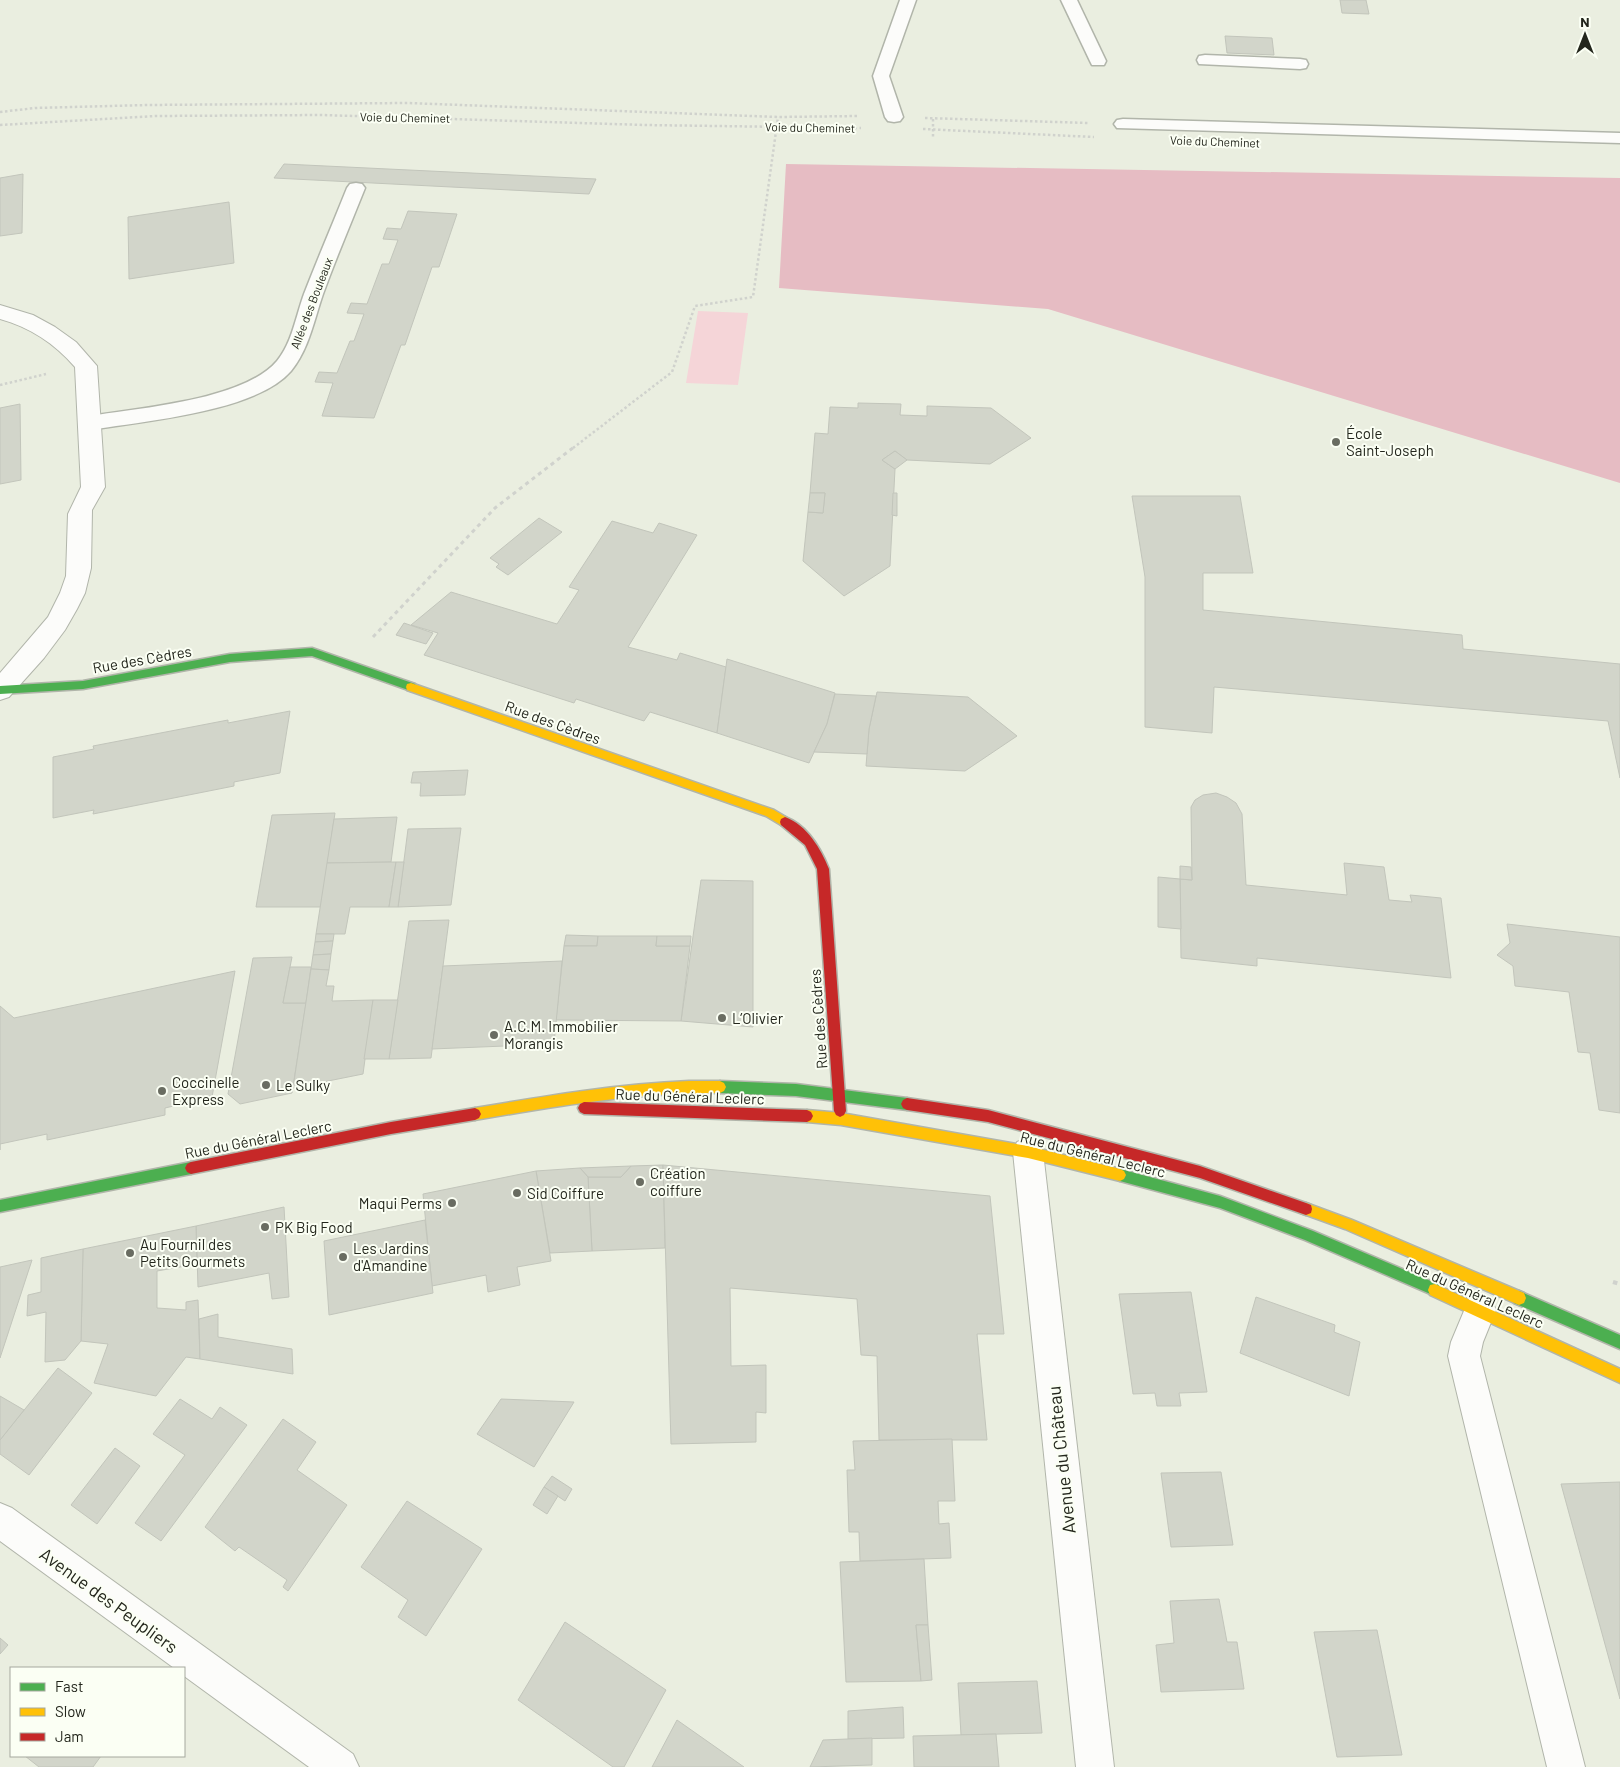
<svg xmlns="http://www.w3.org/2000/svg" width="1620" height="1767" font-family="Barlow,sans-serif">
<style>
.green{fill:#f5d5d8}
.forest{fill:#e6bcc3}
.building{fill:#d2d5ca;stroke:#c2c5bb}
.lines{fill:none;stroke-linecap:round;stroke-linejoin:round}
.lane-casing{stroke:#b1b5aa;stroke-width:3}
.street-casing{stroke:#b1b5aa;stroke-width:2}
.fast-casing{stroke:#b1b5aa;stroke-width:3}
.slow-casing{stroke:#b1b5aa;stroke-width:3}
.jam-casing{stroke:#b1b5aa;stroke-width:3}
.path-far2{stroke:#d0d2cd;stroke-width:2.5;stroke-dasharray:2.5 2.5;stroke-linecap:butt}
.path-far1{stroke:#d0d2cd;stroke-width:3;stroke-dasharray:4 4;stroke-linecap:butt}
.path{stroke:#d0d2cd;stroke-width:4;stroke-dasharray:4.5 4.5;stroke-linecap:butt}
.lane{fill:#fcfcfa;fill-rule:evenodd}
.street{fill:#fcfcfa;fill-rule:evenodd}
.fast{fill:#4caf50;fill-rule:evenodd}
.slow{fill:#ffc107;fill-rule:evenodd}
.jam{fill:#c62828;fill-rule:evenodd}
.poi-dot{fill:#696c61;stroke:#fbfff4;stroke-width:2}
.labels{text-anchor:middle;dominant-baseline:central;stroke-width:4;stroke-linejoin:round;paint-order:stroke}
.far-street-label{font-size:12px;fill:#23261c;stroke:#fbfff4}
.poi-label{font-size:15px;fill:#23261c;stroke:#fbfff4;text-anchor:start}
.street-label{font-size:15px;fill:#23261c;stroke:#fbfff4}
.near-street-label{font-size:18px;fill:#23261c;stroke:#fbfff4}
</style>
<rect width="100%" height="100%" fill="#eaeee0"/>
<!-- green -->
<polygon class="green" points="698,311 748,313 738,385 686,383"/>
<!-- forest -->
<polygon class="forest" points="786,164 1620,178 1620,483 1048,309 779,288"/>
<!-- building -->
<g class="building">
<polygon points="1340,0 1366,0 1369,14 1342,13"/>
<polygon points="1225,36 1272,38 1274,55 1227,53"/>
<polygon points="284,164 596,179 589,194 274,178"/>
<polygon points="23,174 22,233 0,236 0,178"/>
<polygon points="229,202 234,263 129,279 128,217"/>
<polygon points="408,211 457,214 439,267 432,267 405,345 401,345 374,418 322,416 333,383 315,382 319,372 337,373 350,341 354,341 364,314 347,313 351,303 367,304 382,264 389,264 398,240 383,239 387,228 401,229"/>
<polygon points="858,403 901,404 900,415 927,416 927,406 991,408 1031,438 990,464 907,460 895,451 882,460 895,469 890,566 844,596 803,561 808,512 823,513 825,493 810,493 815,433 828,434 830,407 858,408"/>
<polygon points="20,404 21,480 0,484 0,408"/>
<polygon points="895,451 907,460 895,469 882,460"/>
<polygon points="810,493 825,493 823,513 808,512"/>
<polygon points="893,493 897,493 897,516 892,515"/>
<polygon points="1132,496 1240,496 1253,573 1203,573 1203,610 1462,635 1463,649 1620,664 1620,778 1608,721 1214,687 1212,733 1145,727 1145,577"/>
<polygon points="539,518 562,532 508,575 496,567 499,564 490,558"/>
<polygon points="612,521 653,533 659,523 697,535 628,647 677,660 680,653 726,667 717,733 650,712 644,721 576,699 574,703 424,655 438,633 411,625 451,592 557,624 579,590 569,587"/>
<polygon points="404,623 433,633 426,644 396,635"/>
<polygon points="727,659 835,693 827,724 809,763 717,733"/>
<polygon points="877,692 968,697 1017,736 965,771 866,766 869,729"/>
<polygon points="835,694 876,696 869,729 867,754 814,752 827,724"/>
<polygon points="290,711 280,773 234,782 234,786 93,814 94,810 53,818 53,757 94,749 93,746 228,720 228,723"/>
<polygon points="468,770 465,795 420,796 421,783 411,783 413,772"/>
<polygon points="1216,793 1227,797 1236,803 1242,814 1246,885 1347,895 1344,863 1384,867 1389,900 1412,902 1410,895 1441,898 1451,978 1257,958 1257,966 1181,958 1180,879 1192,880 1191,807 1195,800 1203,795"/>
<polygon points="335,813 321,907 256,907 272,815"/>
<polygon points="397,817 391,862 327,863 334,819"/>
<polygon points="461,828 451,905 398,907 408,829"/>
<polygon points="396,862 389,907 350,907 345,934 316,934 327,863"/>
<polygon points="396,862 404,862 398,907 389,907"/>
<polygon points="1180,866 1191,867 1192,880 1180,879"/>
<polygon points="1158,877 1180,879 1181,929 1158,927"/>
<polygon points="701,880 753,881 753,1027 681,1021"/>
<polygon points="449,920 431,1058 389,1059 409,921"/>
<polygon points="1507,924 1620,937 1620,1113 1599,1110 1590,1053 1578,1052 1569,992 1515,986 1513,966 1497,955 1510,943"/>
<polygon points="316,934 334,934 333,941 315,942"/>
<polygon points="566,935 598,936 597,946 564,946"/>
<polygon points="598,936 657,936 656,946 690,946 681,1021 556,1020 564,946 597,946"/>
<polygon points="657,936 691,936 690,946 656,946"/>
<polygon points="333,941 331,954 313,955 315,942"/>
<polygon points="331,954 329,970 311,969 313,955"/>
<polygon points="292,957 283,1003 306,1003 292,1093 240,1104 228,1094 253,958"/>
<polygon points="562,961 554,1044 432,1049 443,966"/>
<polygon points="290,967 311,967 306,1003 283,1003"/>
<polygon points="311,969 329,970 326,986 334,986 332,1001 373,1000 363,1074 293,1088"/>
<polygon points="235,971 212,1097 165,1108 165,1115 47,1140 47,1134 0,1144 0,1150 0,1006 14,1018"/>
<polygon points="373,1000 398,1000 389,1059 364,1059"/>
<polygon points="663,1165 665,1248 592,1251 588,1177 621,1177 631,1166"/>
<polygon points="663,1165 990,1196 1004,1334 977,1334 987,1440 879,1440 877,1356 861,1355 857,1299 730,1288 731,1366 766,1365 766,1413 756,1412 756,1442 671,1444"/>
<polygon points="631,1166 621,1177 588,1177 580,1168"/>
<polygon points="580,1168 588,1177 592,1251 550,1253 536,1171"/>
<polygon points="536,1171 551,1261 517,1267 520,1285 488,1292 486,1275 432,1286 423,1194"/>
<polygon points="284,1207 289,1297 272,1299 269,1273 198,1287 196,1226"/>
<polygon points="425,1220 433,1293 329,1315 324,1241"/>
<polygon points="196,1226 197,1264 157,1271 157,1308 186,1310 186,1302 198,1300 200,1359 186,1357 156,1396 94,1383 108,1344 81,1341 83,1249"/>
<polygon points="83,1249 81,1341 65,1360 45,1362 46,1312 27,1316 28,1295 41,1292 41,1258"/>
<polygon points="32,1260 0,1358 0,1267"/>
<polygon points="1191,1292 1207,1392 1179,1393 1181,1406 1157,1406 1155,1393 1133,1394 1119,1294"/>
<polygon points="1256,1297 1335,1325 1334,1332 1360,1342 1349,1396 1240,1353"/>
<polygon points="218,1314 218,1337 292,1349 293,1374 200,1359 199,1319"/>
<polygon points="58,1368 92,1393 29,1475 0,1454 0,1440"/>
<polygon points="0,1396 24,1410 0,1440"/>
<polygon points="180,1399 212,1419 220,1407 247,1425 161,1541 135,1523 185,1455 153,1434"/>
<polygon points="501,1399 574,1402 534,1467 477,1434"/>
<polygon points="283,1419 316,1442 297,1470 347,1505 288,1591 283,1587 287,1580 239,1547 235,1551 205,1527"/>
<polygon points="952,1439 955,1501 938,1501 939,1524 949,1523 951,1558 860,1561 859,1532 849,1532 847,1470 855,1470 853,1441"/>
<polygon points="115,1448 140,1466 97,1524 71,1505"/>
<polygon points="1221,1472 1233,1545 1171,1547 1161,1473"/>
<polygon points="552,1476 572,1489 565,1501 544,1487"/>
<polygon points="1620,1482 1620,1699 1561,1484"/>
<polygon points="544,1487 558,1496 547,1514 533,1505"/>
<polygon points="407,1501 482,1549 426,1636 398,1617 408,1600 361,1567"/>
<polygon points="924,1559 928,1625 916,1625 921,1681 846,1682 840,1562"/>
<polygon points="1219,1599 1227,1642 1237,1642 1244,1689 1161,1692 1156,1645 1174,1643 1170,1601"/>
<polygon points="565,1622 666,1690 624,1767 613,1767 518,1700"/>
<polygon points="916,1625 928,1625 932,1680 921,1681"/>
<polygon points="1377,1630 1402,1755 1337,1757 1314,1632"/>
<polygon points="0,1638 8,1645 0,1654"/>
<polygon points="1037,1681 1042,1733 961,1735 958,1683"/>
<polygon points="903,1707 904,1738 848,1739 848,1711"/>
<polygon points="677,1720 744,1767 652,1767"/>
<polygon points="996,1734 999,1767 914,1767 913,1736"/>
<polygon points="872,1738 872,1765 810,1767 823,1740"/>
<polygon points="25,1756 101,1756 93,1767 39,1767"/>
</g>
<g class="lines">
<defs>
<g id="lane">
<polygon points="900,0 916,0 889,76 903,117 900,121 894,122 888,121 885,117 873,76"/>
<polygon points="1061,0 1077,0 1106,61 1104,65 1092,65 1090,61"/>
<polygon points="1205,55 1300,59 1306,60 1308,64 1306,68 1300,69 1199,64 1197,60 1199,56"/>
<polygon points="1123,119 1620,133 1620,143 1117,128 1114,124 1117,120"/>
<path d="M356,183L362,184L365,188C351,223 336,258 323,294C314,320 309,349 291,371C256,412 143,421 90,430L83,428L80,423L83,418L90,416C140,408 244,400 277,361C292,343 296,316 304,294C318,258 333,223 347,188L350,184Z"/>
</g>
<g id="street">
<path d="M0,305L33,315L55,327L76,342L97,366L105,487L92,510L91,568L85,593L77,609L65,630L44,658L9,697L0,700V673L48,617L60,593L66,576L68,514L81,487L75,367C55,344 30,327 0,319Z"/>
<polygon points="1028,1138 1039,1142 1043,1152 1114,1767 1076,1767 1013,1152 1017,1142"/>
<polygon points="1480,1294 1491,1299 1496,1310 1483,1342 1480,1356 1585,1767 1547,1767 1448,1356 1451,1342 1469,1299"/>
<polygon points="0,1503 12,1508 353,1754 359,1767 309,1767 184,1676 184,1668 174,1668 0,1541"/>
</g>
<g id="fast">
<polygon points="312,648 415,684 416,687 411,691 312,656 230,662 83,689 0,694 0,686 83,681 230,654"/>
<polygon points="720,1081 796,1084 907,1098 911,1100 913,1104 911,1108 907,1110 796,1096 720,1093 716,1091 714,1087 716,1083"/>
<polygon points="191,1162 195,1164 197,1168 195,1172 191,1174 0,1212 0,1200"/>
<polygon points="1120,1169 1220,1196 1313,1231 1440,1285 1442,1290 1440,1295 1435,1296 1305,1240 1220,1208 1120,1181 1116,1179 1114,1175 1116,1171"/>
<polygon points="1519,1291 1620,1335 1620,1349 1514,1303 1512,1298 1514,1293"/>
</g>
<g id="slow">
<polygon points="411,683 774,810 789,819 790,822 789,825 781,825 766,816 407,690 406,687 407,684"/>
<path d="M689,1081H720L724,1083L726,1087L724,1091L720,1093C637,1092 557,1106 475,1120L471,1118L469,1114L471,1110L475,1108C546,1096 617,1084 689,1081Z"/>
<polygon points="807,1110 841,1113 1028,1146 1120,1169 1124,1171 1126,1175 1124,1179 1120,1181 1028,1158 841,1125 807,1122 803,1120 801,1116 803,1112"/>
<polygon points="1306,1203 1352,1220 1524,1293 1526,1298 1524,1303 1519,1305 1345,1229 1301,1213 1300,1209 1301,1205"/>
<polygon points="1435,1284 1620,1369 1620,1383 1430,1295 1428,1290 1430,1285"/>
</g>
<g id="jam">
<path d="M785,817C807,825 821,849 829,869L846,1111L844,1115L840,1117L836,1115L834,1111L817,869L805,845L781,825L780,822L781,819Z"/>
<polygon points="907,1098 988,1110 1200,1166 1306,1203 1311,1205 1312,1209 1311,1213 1306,1215 1200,1178 988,1122 907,1110 903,1108 901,1104 903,1100"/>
<polygon points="584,1102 807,1110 811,1112 813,1116 811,1120 807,1122 584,1114 580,1112 578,1108 580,1104"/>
<polygon points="475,1108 479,1110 481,1114 479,1118 475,1120 391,1134 191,1174 187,1172 185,1168 187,1164 191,1162 391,1122"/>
</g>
</defs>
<!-- lane casing -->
<use href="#lane" class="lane-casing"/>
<!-- street casing -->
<use href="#street" class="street-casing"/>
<!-- fast casing -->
<use href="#fast" class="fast-casing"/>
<!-- slow casing -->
<use href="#slow" class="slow-casing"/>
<!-- jam casing -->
<use href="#jam" class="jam-casing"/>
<!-- path-far2 -->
<g class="path-far2">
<polyline points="0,112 35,108 147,105 408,103 778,117 859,116"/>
<polyline points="925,118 1089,123"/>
<polyline points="933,119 933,137"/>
<polyline points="0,125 156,116 322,115 645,125 861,128"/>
<polyline points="923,129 1094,137"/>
<polyline points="0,385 46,374"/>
<polyline points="573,448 672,372 695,306 753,297 778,117"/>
</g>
<!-- path-far1 -->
<polyline class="path-far1" points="373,637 495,508 574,447"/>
<!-- path -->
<polyline class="path" points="1613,1282 1620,1284"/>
<!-- lane -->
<use href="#lane" class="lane"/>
<!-- street -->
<use href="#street" class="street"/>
<!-- fast -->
<use href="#fast" class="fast"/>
<!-- slow -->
<use href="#slow" class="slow"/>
<!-- jam -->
<use href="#jam" class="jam"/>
</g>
<!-- markers -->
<g class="poi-dot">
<circle cx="1336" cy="442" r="5"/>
<circle cx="722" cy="1018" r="5"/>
<circle cx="494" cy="1035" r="5"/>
<circle cx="266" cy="1085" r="5"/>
<circle cx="162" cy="1091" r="5"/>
<circle cx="640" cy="1182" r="5"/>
<circle cx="517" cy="1193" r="5"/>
<circle cx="452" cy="1203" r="5"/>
<circle cx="265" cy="1227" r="5"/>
<circle cx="130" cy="1253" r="5"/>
<circle cx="343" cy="1257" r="5"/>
</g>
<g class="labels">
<!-- far-street labels -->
<g class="far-street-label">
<text transform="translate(405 117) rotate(1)">Voie du Cheminet</text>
<text transform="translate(810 127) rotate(1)">Voie du Cheminet</text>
<text transform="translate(1215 141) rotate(2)">Voie du Cheminet</text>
<text transform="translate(311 303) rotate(-69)">Allée des Bouleaux</text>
</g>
<!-- poi labels -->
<g class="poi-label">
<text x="1346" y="433">École<tspan x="1346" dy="17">Saint-Joseph</tspan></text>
<text x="732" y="1018">L’Olivier</text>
<text x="504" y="1026">A.C.M. Immobilier<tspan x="504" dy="17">Morangis</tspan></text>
<text x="172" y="1082">Coccinelle<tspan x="172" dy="17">Express</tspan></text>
<text x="276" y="1085">Le Sulky</text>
<text x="650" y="1173">Création<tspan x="650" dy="17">coiffure</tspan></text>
<text x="527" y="1193">Sid Coiffure</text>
<text x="442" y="1203" text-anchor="end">Maqui Perms</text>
<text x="275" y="1227">PK Big Food</text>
<text x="140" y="1244">Au Fournil des<tspan x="140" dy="17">Petits Gourmets</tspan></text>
<text x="353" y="1248">Les Jardins<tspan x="353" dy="17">d'Amandine</tspan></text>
</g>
<!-- street labels -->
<g class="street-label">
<text transform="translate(142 659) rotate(-10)">Rue des Cèdres</text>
<text transform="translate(553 722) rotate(20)">Rue des Cèdres</text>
<text transform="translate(818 1019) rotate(-94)">Rue des Cèdres</text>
<text transform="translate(690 1096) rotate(2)">Rue du Général Leclerc</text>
<text transform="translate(258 1139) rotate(-11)">Rue du Général Leclerc</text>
<text transform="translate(1093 1154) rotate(14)">Rue du Général Leclerc</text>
<text transform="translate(1475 1293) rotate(24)">Rue du Général Leclerc</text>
</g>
<!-- near-street labels -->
<g class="near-street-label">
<text transform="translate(1061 1460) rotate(-96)">Avenue du Château</text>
<text transform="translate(109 1600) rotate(36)">Avenue des Peupliers</text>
</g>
</g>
<!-- legend -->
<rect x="10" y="1667" width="175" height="90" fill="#fbfff4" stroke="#a5a89e"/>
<rect x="20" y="1683" width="25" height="8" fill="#4caf50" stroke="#a5a89e"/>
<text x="55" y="1692" font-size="15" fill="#23261c">Fast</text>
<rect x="20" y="1708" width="25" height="8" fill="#ffc107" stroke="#a5a89e"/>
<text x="55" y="1717" font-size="15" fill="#23261c">Slow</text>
<rect x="20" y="1733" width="25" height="8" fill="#c62828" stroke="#a5a89e"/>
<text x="55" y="1742" font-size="15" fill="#23261c">Jam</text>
<!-- north arrow -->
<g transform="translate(1585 35)" stroke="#fbfff4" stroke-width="4" paint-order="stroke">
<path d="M0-4L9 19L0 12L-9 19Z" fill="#23261c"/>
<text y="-8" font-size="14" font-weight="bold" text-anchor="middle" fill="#23261c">N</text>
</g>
</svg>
